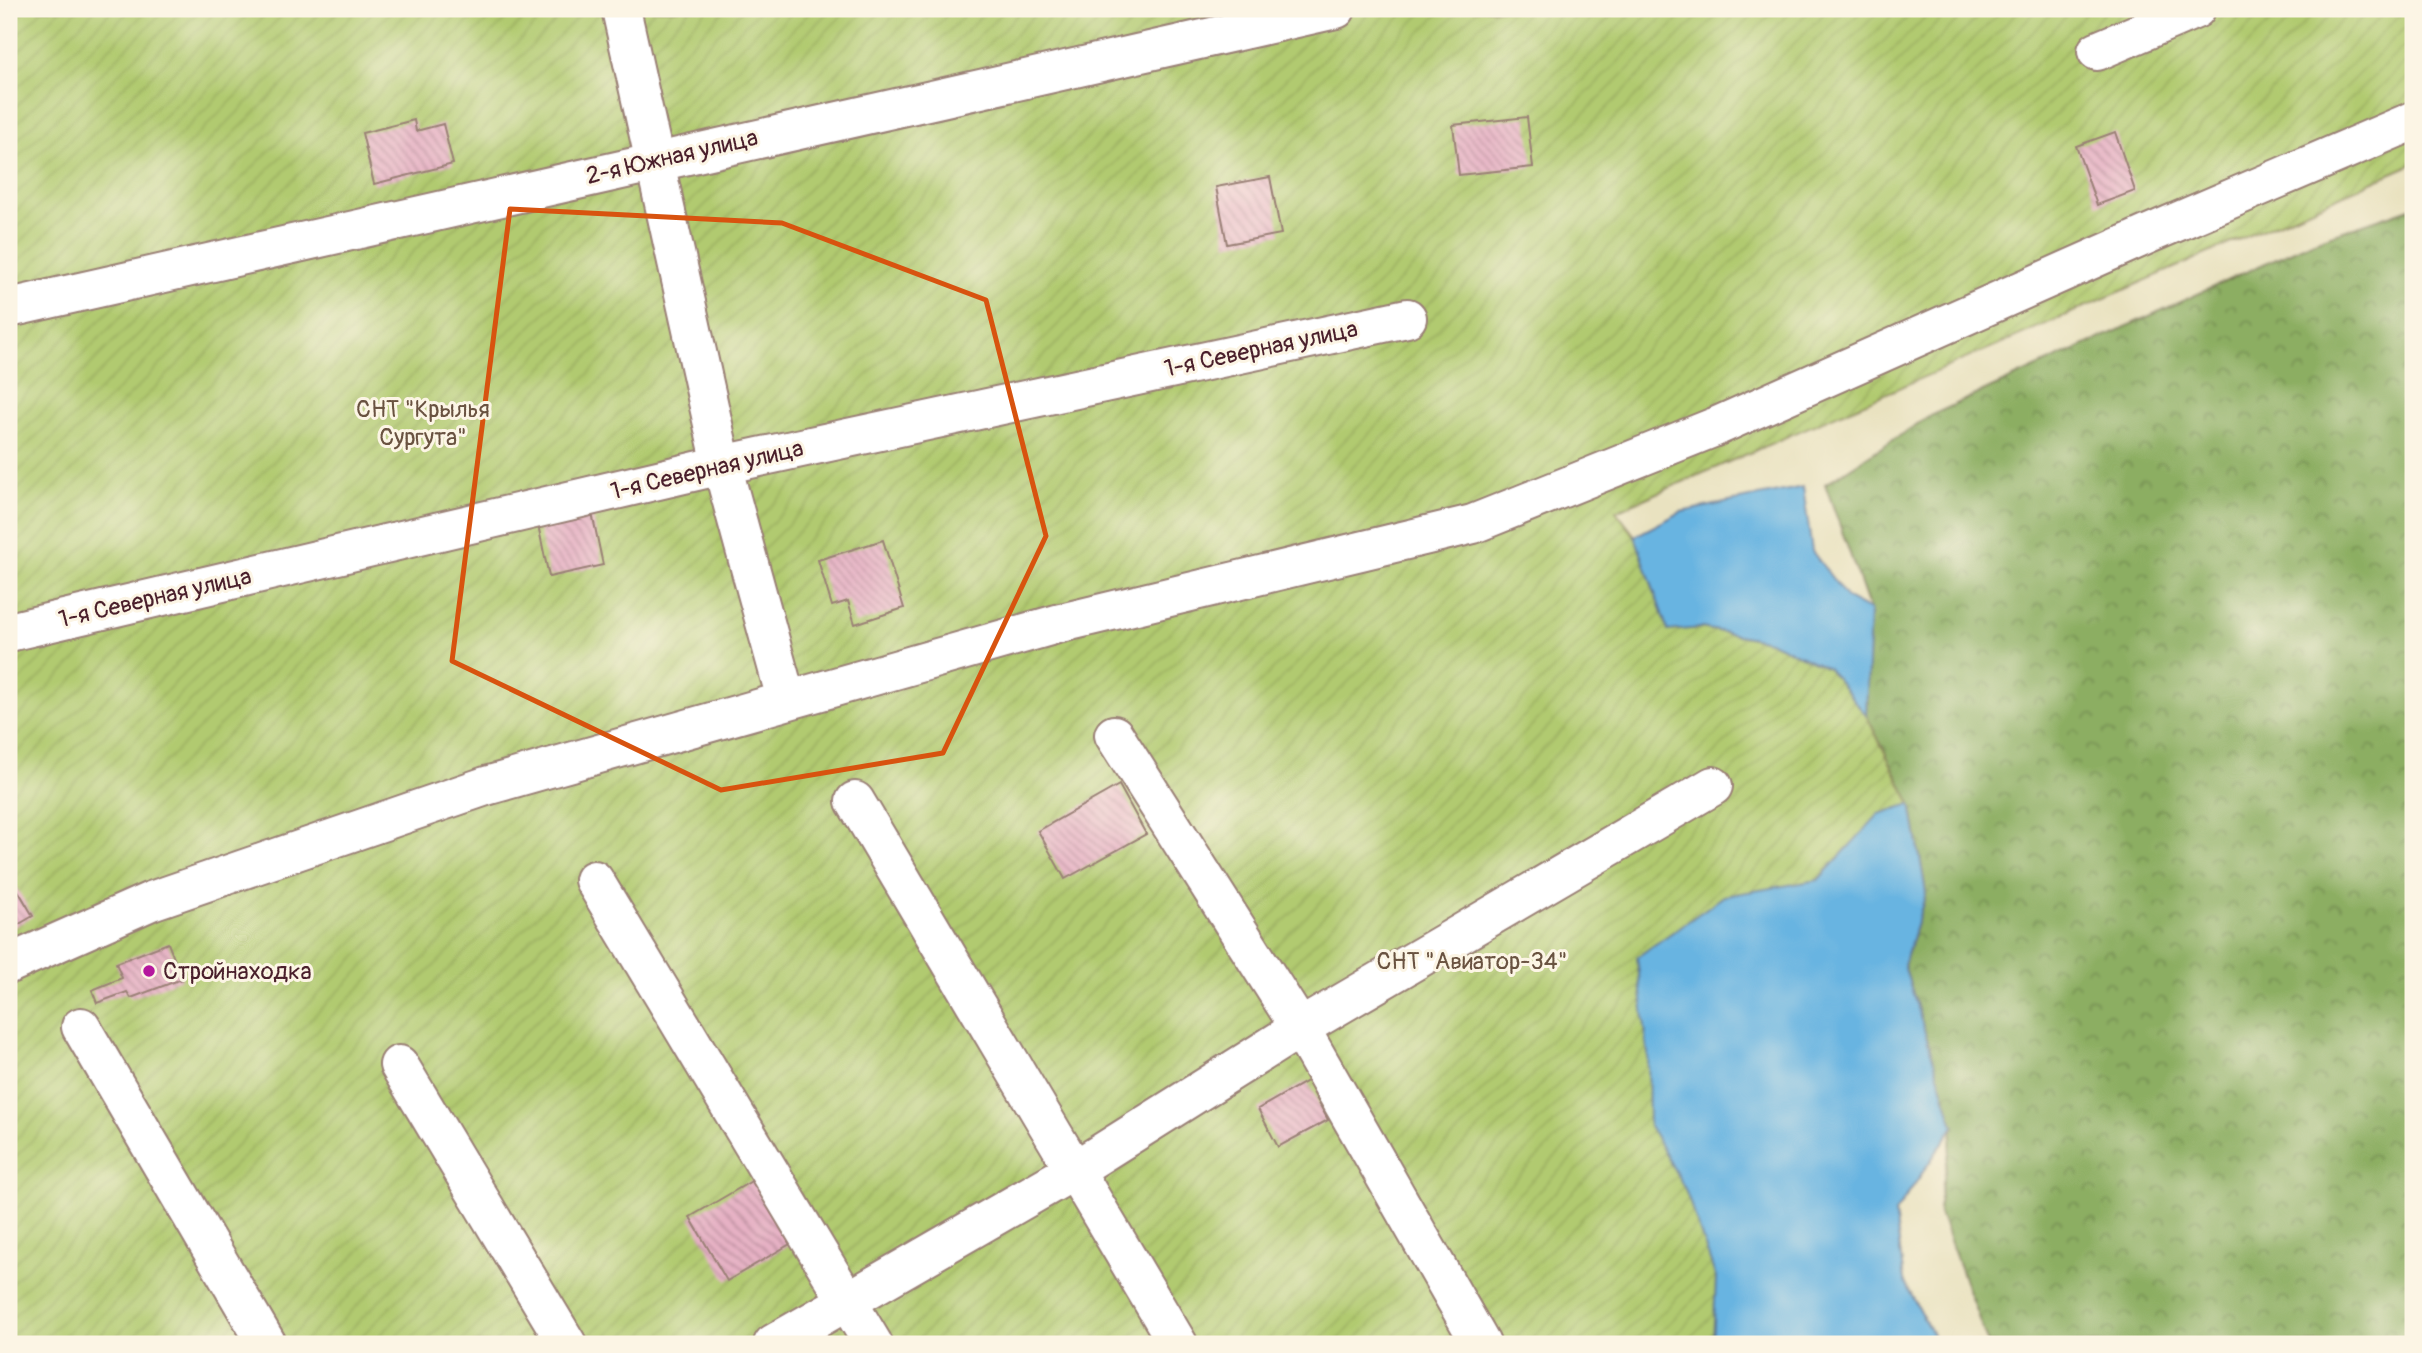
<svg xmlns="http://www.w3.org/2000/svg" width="2422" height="1353" font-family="Pangolin,sans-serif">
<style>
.forest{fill:url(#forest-crowns);stroke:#6b6646;stroke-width:2}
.garden{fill:url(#garden-furrows);stroke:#7e744e;stroke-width:2}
.water{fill:#68b4e1;stroke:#596a86;stroke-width:2}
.building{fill:url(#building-back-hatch)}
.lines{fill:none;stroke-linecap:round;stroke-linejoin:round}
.minor-casing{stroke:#9a8076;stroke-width:42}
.minor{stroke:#fff;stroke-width:38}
.marked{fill:none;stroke:#d8530f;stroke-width:5;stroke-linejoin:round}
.poi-dot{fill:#b5179e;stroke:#fcf5e5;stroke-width:2.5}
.labels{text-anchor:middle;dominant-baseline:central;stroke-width:6;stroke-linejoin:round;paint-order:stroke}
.street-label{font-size:24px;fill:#4a1f2b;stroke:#fcf5e5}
.park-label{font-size:24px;fill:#695240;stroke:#fcf5e5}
.poi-label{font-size:24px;fill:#4a1f2b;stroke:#fcf5e5;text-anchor:start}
</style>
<defs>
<pattern id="forest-crowns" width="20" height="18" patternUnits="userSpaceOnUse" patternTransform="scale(1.75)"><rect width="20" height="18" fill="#8cae62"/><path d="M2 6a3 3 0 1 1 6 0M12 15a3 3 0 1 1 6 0" fill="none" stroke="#748d51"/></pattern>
<pattern id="garden-furrows" width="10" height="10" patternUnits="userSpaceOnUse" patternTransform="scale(1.75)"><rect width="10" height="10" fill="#b1ca70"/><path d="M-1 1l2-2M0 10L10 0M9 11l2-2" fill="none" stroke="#9aad61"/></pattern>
<pattern id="building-back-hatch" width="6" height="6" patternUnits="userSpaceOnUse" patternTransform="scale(1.75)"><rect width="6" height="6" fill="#e6b1c4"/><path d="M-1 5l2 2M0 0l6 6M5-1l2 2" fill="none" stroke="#bc8f9f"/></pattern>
</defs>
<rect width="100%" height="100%" fill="#fcf5e5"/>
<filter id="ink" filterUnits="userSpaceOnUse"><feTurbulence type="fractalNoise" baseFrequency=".0143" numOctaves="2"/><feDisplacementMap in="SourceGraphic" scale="14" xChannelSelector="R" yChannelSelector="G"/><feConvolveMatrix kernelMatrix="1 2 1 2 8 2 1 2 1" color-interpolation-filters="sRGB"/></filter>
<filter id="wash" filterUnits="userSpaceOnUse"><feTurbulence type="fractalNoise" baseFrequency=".00686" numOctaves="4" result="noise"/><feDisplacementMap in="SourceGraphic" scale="28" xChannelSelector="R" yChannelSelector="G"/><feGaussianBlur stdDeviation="1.57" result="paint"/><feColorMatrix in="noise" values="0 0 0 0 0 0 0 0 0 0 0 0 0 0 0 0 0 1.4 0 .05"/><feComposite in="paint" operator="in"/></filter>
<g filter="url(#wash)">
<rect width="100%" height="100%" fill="#e9e2c0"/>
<!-- forest -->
<polygon class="forest" points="2413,207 2413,1344 1988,1344 1938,1208 1954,1126 1904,965 1926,893 1911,804 1866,715 1870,610 1825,484 1930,416 2314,241"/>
<!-- garden -->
<polygon class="garden" points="9,9 2413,9 2413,164 1616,511 1635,536 1668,630 1701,628 1769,641 1828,668 1866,715 1911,804 1926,893 1904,965 1954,1126 1895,1213 1904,1281 1937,1344 9,1344"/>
<!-- water -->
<g class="water">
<polygon points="1803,487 1812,551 1847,598 1870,610 1866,715 1828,668 1769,641 1702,628 1668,631 1635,536 1681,512"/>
<polygon points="1911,804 1926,893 1904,965 1954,1126 1895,1213 1904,1281 1937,1344 1713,1344 1716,1278 1685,1189 1649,1125 1648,1054 1637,957 1724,896 1818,880 1879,814"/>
</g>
<g id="blocks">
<!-- building -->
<g class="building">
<polygon points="1527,117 1533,167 1459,175 1453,125"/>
<polygon points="414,120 416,131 443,124 453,164 374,184 362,133"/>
<polygon points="2115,132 2135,191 2097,205 2076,146"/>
<polygon points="1270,177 1281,234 1227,244 1216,187"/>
<polygon points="591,508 603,565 549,577 537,520"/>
<polygon points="883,540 904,608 855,624 848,601 832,606 818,560"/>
<polygon points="1119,785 1146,834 1065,879 1038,831"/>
<polygon points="9,875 33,916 9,930"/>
<polygon points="168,943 182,979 131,998 127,992 97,1003 92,990 122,978 116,963"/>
<polygon points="1307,1081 1328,1120 1278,1147 1258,1109"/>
<polygon points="760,1176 797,1240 727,1281 690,1217"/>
</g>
</g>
</g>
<g filter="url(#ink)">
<use href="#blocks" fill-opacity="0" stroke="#9a8076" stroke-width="2"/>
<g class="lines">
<defs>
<g id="minor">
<polyline points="621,9 722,465 786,699"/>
<polyline points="2097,51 2196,9"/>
<polyline points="9,308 1336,9"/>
<polyline points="9,632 722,465 1407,318"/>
<polyline points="1114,735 1300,1028 1481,1344"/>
<polyline points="855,801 1178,1344"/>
<polyline points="594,880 873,1344"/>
<polyline points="9,964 151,901 486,786 1057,624 1473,524 1715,427 2151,233 2413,121"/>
<polyline points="81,1027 267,1344"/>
<polyline points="399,1065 567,1344"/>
<polyline points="773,1344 1073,1171 1300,1028 1713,786"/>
</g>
</defs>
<!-- minor casing -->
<use href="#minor" class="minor-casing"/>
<!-- minor -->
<use href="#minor" class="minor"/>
</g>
</g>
<!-- marked area -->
<path class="marked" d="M510,209L782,223L986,300L1046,536L943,753L721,790L452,661Z"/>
<!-- markers -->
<circle class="poi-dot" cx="149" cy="971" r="7"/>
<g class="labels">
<!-- street labels -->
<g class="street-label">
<text transform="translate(672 157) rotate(-13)">2-я Южная улица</text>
<text transform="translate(1261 349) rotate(-12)">1-я Северная улица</text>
<text transform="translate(707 470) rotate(-13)">1-я Северная улица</text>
<text transform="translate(155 598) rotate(-13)">1-я Северная улица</text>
</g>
<!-- park labels -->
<g class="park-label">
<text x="423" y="409">CНТ "Крылья<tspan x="423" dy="28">Сургута"</tspan></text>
<text x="1472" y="961">СНТ "Авиатор-34"</text>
</g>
<!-- poi labels -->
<g class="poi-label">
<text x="163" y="971">Стройнаходка</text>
</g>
</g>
<!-- margin -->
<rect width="2422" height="1353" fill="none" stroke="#fcf5e5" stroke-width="35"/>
</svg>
